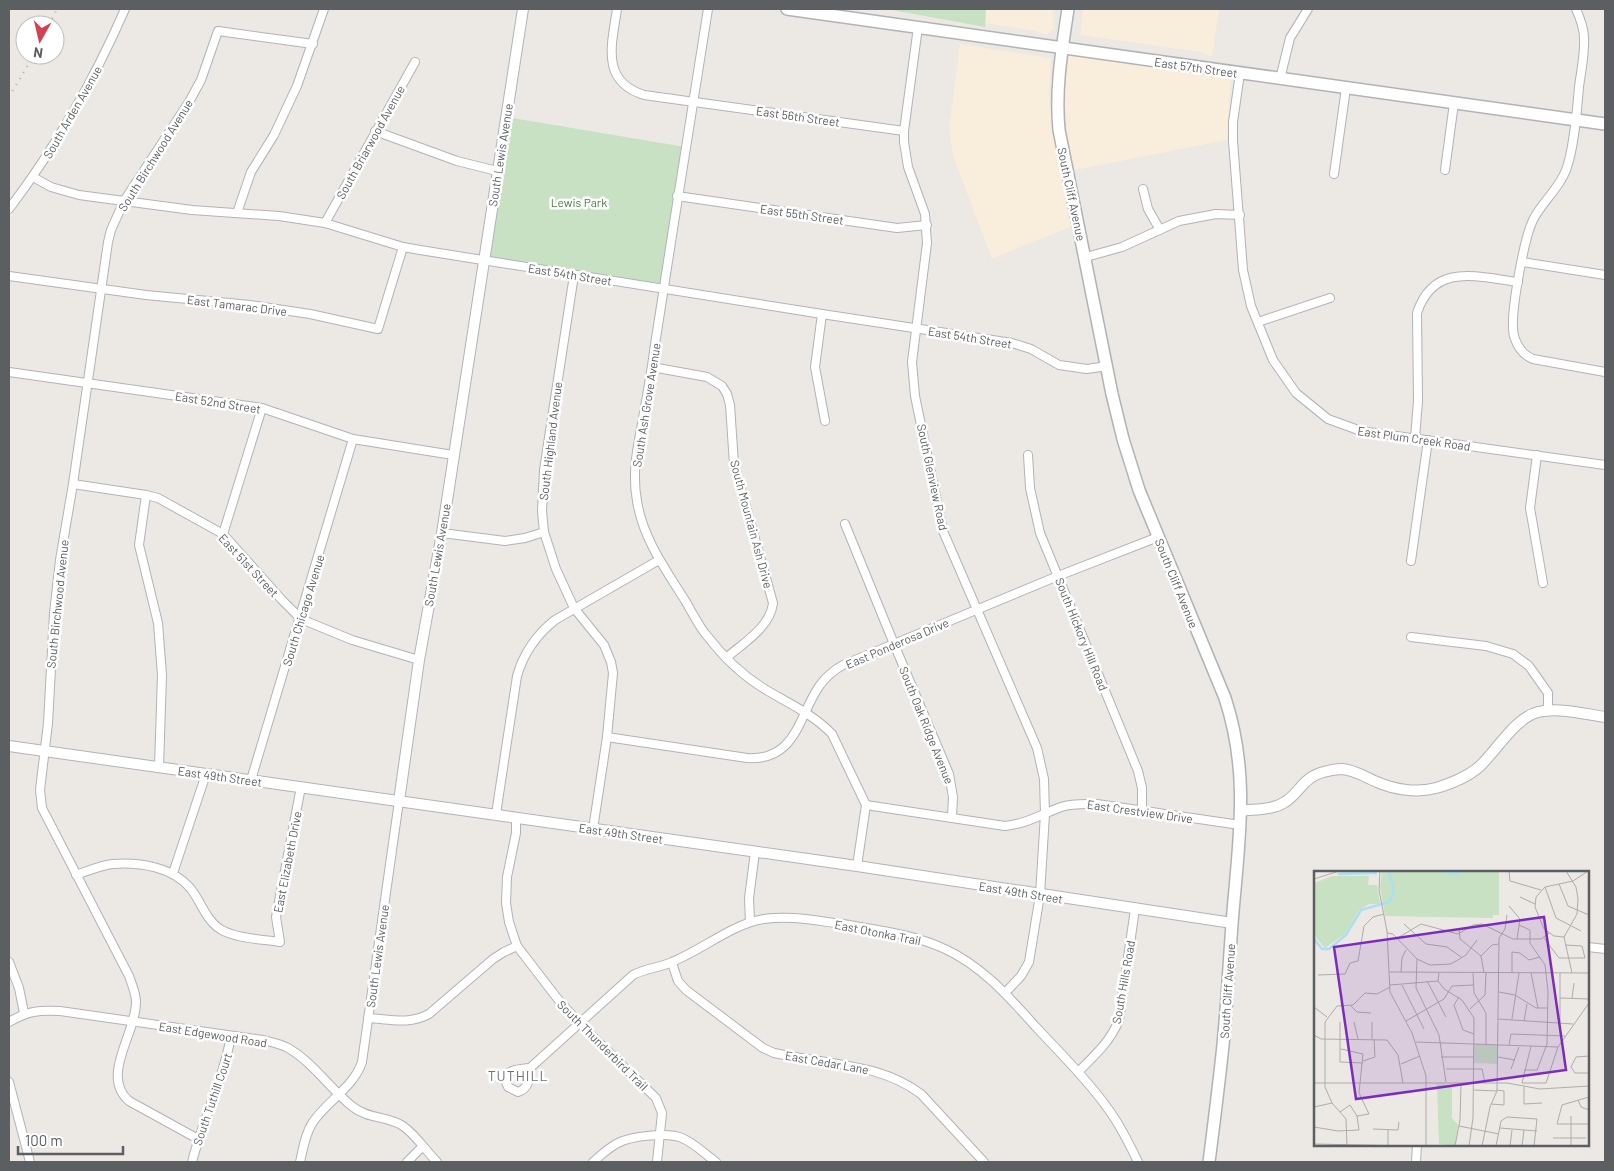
<svg xmlns="http://www.w3.org/2000/svg" width="1614" height="1171" font-family="Barlow,sans-serif">
<style>
.commercial{fill:#f9eddb}
.green{fill:#c7e1c2}
.lines{fill:none;stroke-linecap:round;stroke-linejoin:round}
.minor-casing{stroke:#b0b4b7;stroke-width:10}
.tertiary-casing{stroke:#b0b4b7;stroke-width:12}
.secondary-casing{stroke:#b0b3b6;stroke-width:14}
.minor{stroke:#fff;stroke-width:8}
.tertiary{stroke:#fff;stroke-width:10}
.secondary{stroke:#fff;stroke-width:11}
.rail{stroke:#afb0b0;stroke-width:2;stroke-dasharray:1 6;stroke-linecap:butt}
.labels{text-anchor:middle;dominant-baseline:central;stroke-width:5;stroke-linejoin:round;paint-order:stroke}
.street-label{font-size:12px;fill:#5b5f62;stroke:#fff}
.park-label{font-size:12px;fill:#467d3f;stroke:#fff}
.neighbourhood-label{font-size:14px;letter-spacing:1px;fill:#6c7174;stroke:#fff}
.inset-river{fill:none;stroke:#abe0f4;stroke-width:2.5}
.inset-road{fill:none;stroke:#aeadab;stroke-width:1}
.view{fill:#7b2cbf;fill-opacity:0.15;stroke:#7b2cbf;stroke-width:2.5}
.inset-edge{fill:none;stroke:#5b5f62;stroke-width:2.5}
</style>
<rect width="100%" height="100%" fill="#ece8e3"/>
<!-- commercial -->
<g class="commercial">
<polygon points="985,9 1053,9 1054,28 1046,35 1035,31 985,23"/>
<polygon points="1083,9 1219,9 1212,57 1201,52 1080,35"/>
<polygon points="960,44 1051,58 1049,93 1051,115 1072,226 992,259 953,156 949,128"/>
<polygon points="1069,52 1231,76 1227,140 1075,170 1068,142 1064,94"/>
</g>
<!-- green -->
<g class="green">
<polygon points="887,9 986,9 985,27"/>
<polygon points="506,117 685,147 664,289 483,260"/>
</g>
<g class="lines">
<defs>
<g id="minor">
<path d="M617,9C612,44 600,81 644,95L904,131"/>
<path d="M708,9C689,123 672,237 654,351C651,376 646,400 642,424C637,449 632,474 637,501C643,539 666,570 686,602C693,614 699,627 708,637C725,659 744,677 768,691C790,704 814,715 832,734L866,805L857,866"/>
<path d="M1576,9C1580,18 1584,28 1584,38C1585,54 1581,71 1579,87C1577,111 1574,149 1566,170C1559,189 1542,202 1533,220C1524,239 1509,317 1514,336C1517,346 1523,355 1533,359L1605,372"/>
<polyline points="918,27 904,131 904,142 908,167 925,214 927,243 912,362 915,396 943,531 1037,748 1044,779 1045,814 1040,895 1029,962 1021,976 1005,993"/>
<polyline points="1240,73 1233,122 1233,141 1243,270 1251,306 1273,360 1296,393 1328,419 1361,431 1605,465"/>
<polyline points="1280,79 1290,38 1308,9"/>
<polyline points="375,131 457,161 497,171"/>
<polyline points="1445,170 1454,103"/>
<polyline points="1334,174 1346,88"/>
<polyline points="33,177 51,187 79,195 192,210 279,216 325,223 403,247 420,250 822,314 1012,343 1031,349 1059,365 1087,369 1107,366"/>
<polyline points="1143,189 1148,209 1160,230"/>
<polyline points="677,196 897,228 927,225"/>
<path d="M9,209C56,147 94,80 125,9"/>
<polyline points="237,213 251,172 274,135 297,86 324,9"/>
<polyline points="325,223 415,62"/>
<polyline points="1086,257 1122,247 1179,221 1216,214 1240,215"/>
<polyline points="1522,262 1605,275"/>
<polyline points="574,275 544,470 542,511 544,532 556,569 574,608 604,645 611,662 613,673 607,737 593,829"/>
<polyline points="9,276 146,295 250,305 310,314 378,329 403,247"/>
<polyline points="822,314 815,367 825,421"/>
<polyline points="1258,322 1330,298"/>
<path d="M652,367L707,377L722,386L727,394L730,405L734,464L773,603C770,628 743,643 726,658"/>
<polyline points="9,372 262,408 353,439 453,455"/>
<path d="M1415,438L1418,401L1417,313C1434,262 1477,277 1518,282"/>
<polyline points="1028,455 1030,488 1040,533 1138,771 1142,788 1142,811"/>
<polyline points="1537,455 1530,508 1543,583"/>
<polyline points="73,484 146,495 158,498 223,534 281,599 301,619 352,640 419,660"/>
<polyline points="146,495 139,545 158,623 162,675 159,767"/>
<polyline points="845,524 894,644 949,774 953,797 952,817"/>
<polyline points="442,533 505,541 525,538 544,532"/>
<polyline points="223,534 262,408"/>
<polyline points="1411,561 1428,440"/>
<polyline points="1411,637 1486,646 1513,654 1529,666 1548,693 1548,711"/>
<path d="M607,737L747,758C797,761 798,716 820,685C826,677 834,670 843,665L1058,576L1158,537"/>
<polyline points="251,780 353,439"/>
<path d="M866,805L1005,826C1026,824 1042,814 1061,807C1073,803 1085,804 1097,804L1240,825"/>
<path d="M496,814L517,676C524,652 536,635 555,620L659,560"/>
<polyline points="516,818 516,833 507,877 506,903 509,922 517,946 557,998 579,1023 656,1098 662,1113 657,1162"/>
<polyline points="173,873 206,774"/>
<path d="M76,875C88,871 101,865 113,864C140,862 173,867 191,889C201,902 206,920 220,929C237,939 261,939 280,942L276,917L301,787"/>
<polyline points="750,922 749,898 755,852"/>
<polyline points="1588,947 1605,949"/>
<polyline points="9,962 19,988 24,1013"/>
<path d="M672,963L678,981L686,990L763,1048L774,1053C789,1056 805,1059 820,1061C857,1067 890,1071 921,1094L984,1162"/>
<path d="M368,1018C389,1019 409,1025 429,1014L493,959L504,952L517,946"/>
<path d="M9,1022C28,1011 38,1010 60,1011L263,1040C271,1042 281,1044 288,1048C314,1063 330,1089 353,1107C368,1119 388,1116 403,1126C416,1135 426,1151 437,1162"/>
<path d="M530,1068L633,975C646,968 659,968 672,962C702,950 732,924 764,919C790,915 817,921 843,924C878,930 913,934 945,949C982,966 1009,997 1036,1027C1060,1053 1086,1078 1106,1106C1119,1123 1129,1143 1138,1162"/>
<path d="M530,1068C529,1078 530,1088 518,1092L508,1087C499,1070 518,1069 530,1068Z"/>
<path d="M1078,1072C1095,1055 1110,1042 1119,1020L1135,909"/>
<polyline points="9,1082 30,1162"/>
<path d="M198,1139L129,1101C100,1076 136,1034 136,1002C136,993 132,985 129,976L42,808L40,790L48,723L54,613L60,560L73,484L108,242L111,230L124,201L189,102L201,80L218,31L313,44"/>
<path d="M192,1162C203,1119 223,1080 231,1036"/>
<path d="M300,1162C303,1149 305,1134 313,1122C327,1101 354,1087 362,1062L399,801"/>
<polyline points="407,1162 422,1147"/>
<path d="M593,1162C601,1155 608,1148 618,1143C631,1136 668,1132 682,1138C694,1143 705,1154 716,1162"/>
<polyline points="1416,1162 1417,1145"/>
</g>
<g id="tertiary">
<polyline points="9,746 857,866 1232,923"/>
<polyline points="399,801 419,660 442,533 523,9"/>
<path d="M1241,811C1255,809 1273,810 1285,802C1295,796 1300,786 1309,779C1316,773 1332,769 1342,769C1355,770 1365,777 1377,782C1395,790 1417,793 1436,788C1450,784 1469,776 1480,766C1497,750 1515,718 1538,712C1559,707 1584,714 1605,717"/>
</g>
<g id="secondary">
<polyline points="787,9 1605,124"/>
<path d="M1068,9C1062,49 1055,89 1059,130L1112,394L1123,439L1139,490L1225,698C1251,777 1238,844 1232,924C1229,964 1227,1005 1223,1045C1219,1084 1214,1123 1209,1162"/>
</g>
</defs>
<!-- minor casing -->
<use href="#minor" class="minor-casing"/>
<!-- tertiary casing -->
<use href="#tertiary" class="tertiary-casing"/>
<!-- secondary casing -->
<use href="#secondary" class="secondary-casing"/>
<!-- minor -->
<use href="#minor" class="minor"/>
<!-- tertiary -->
<use href="#tertiary" class="tertiary"/>
<!-- secondary -->
<use href="#secondary" class="secondary"/>
<!-- rail -->
<g class="rail">
<polyline points="49,25 57,9"/>
<polyline points="9,97 34,55"/>
</g>
</g>
<g class="labels">
<!-- street labels -->
<g class="street-label">
<text transform="translate(1196 67) rotate(8)">East 57th Street</text>
<text transform="translate(72 112) rotate(-60)">South Arden Avenue</text>
<text transform="translate(798 116) rotate(8)">East 56th Street</text>
<text transform="translate(370 142) rotate(-61)">South Briarwood Avenue</text>
<text transform="translate(155 155) rotate(-58)">South Birchwood Avenue</text>
<text transform="translate(500 155) rotate(-81)">South Lewis Avenue</text>
<text transform="translate(1072 194) rotate(78)">South Cliff Avenue</text>
<text transform="translate(802 214) rotate(8)">East 55th Street</text>
<text transform="translate(570 274) rotate(9)">East 54th Street</text>
<text transform="translate(237 305) rotate(7)">East Tamarac Drive</text>
<text transform="translate(970 337) rotate(9)">East 54th Street</text>
<text transform="translate(218 402) rotate(9)">East 52nd Street</text>
<text transform="translate(646 405) rotate(-81)">South Ash Grove Avenue</text>
<text transform="translate(1414 438) rotate(8)">East Plum Creek Road</text>
<text transform="translate(550 441) rotate(-83)">South Highland Avenue</text>
<text transform="translate(933 477) rotate(78)">South Glenview Road</text>
<text transform="translate(752 524) rotate(75)">South Mountain Ash Drive</text>
<text transform="translate(437 555) rotate(-80)">South Lewis Avenue</text>
<text transform="translate(249 565) rotate(47)">East 51st Street</text>
<text transform="translate(1177 583) rotate(68)">South Cliff Avenue</text>
<text transform="translate(57 604) rotate(-84)">South Birchwood Avenue</text>
<text transform="translate(303 610) rotate(-73)">South Chicago Avenue</text>
<text transform="translate(1082 634) rotate(68)">South Hickory Hill Road</text>
<text transform="translate(897 643) rotate(-23)">East Ponderosa Drive</text>
<text transform="translate(927 725) rotate(68)">South Oak Ridge Avenue</text>
<text transform="translate(220 776) rotate(8)">East 49th Street</text>
<text transform="translate(1140 811) rotate(8)">East Crestview Drive</text>
<text transform="translate(621 833) rotate(8)">East 49th Street</text>
<text transform="translate(287 862) rotate(-79)">East Elizabeth Drive</text>
<text transform="translate(1021 892) rotate(9)">East 49th Street</text>
<text transform="translate(878 932) rotate(11)">East Otonka Trail</text>
<text transform="translate(377 956) rotate(-82)">South Lewis Avenue</text>
<text transform="translate(1123 982) rotate(-80)">South Hills Road</text>
<text transform="translate(1227 991) rotate(-86)">South Cliff Avenue</text>
<text transform="translate(213 1034) rotate(9)">East Edgewood Road</text>
<text transform="translate(603 1045) rotate(45)">South Thunderbird Trail</text>
<text transform="translate(827 1062) rotate(10)">East Cedar Lane</text>
<text transform="translate(212 1099) rotate(-71)">South Tuthill Court</text>
</g>
<!-- park labels -->
<g class="park-label">
<text x="579" y="202">Lewis Park</text>
</g>
<!-- neighbourhood labels -->
<g class="neighbourhood-label">
<text x="518" y="1075">TUTHILL</text>
</g>
</g>
<!-- overview -->
<g transform="translate(1314 871)">
<rect width="275" height="275" fill="#ece8e3"/>
<path d="M68,0H185V44H179V47L71,45L66,16ZM19,5H55L54,14H63L66,33H55L45,39L31,63L11,77L0,64V12ZM160,173L184,174V193L160,192ZM123,213L136,214L138,217V247L144,254L141,275L125,273Z" fill="#c7e1c2"/>
<path class="inset-river" d="M127,0L141,3L148,0M24,3L63,2M0,68L8,78H15L32,64L47,39L75,31L80,21L75,0"/>
<path class="inset-road" d="M66,0L65,19L73,60L76,121L98,162L112,205V275M195,0L196,10L227,19M252,0L262,16L264,28L263,43L250,66L258,102M0,8L25,0M245,13L254,35L275,44M231,16L242,47L267,60M206,26L221,33M195,35L206,48L203,68M90,53L112,73L133,76L147,86M205,54L216,59V72L231,94L234,120L233,173L223,199H210M145,57L146,68L167,85L170,102M73,62L79,63L103,88L116,94L137,93L152,84L163,69M250,66L240,65L230,58L221,36L222,26L231,16L259,10L274,0M230,67L245,87H271L268,75L251,74M82,68L107,53L144,63L159,54L168,53L199,68H227L235,62M167,85L178,74L185,73M103,88L102,117L125,164L132,211M76,101L275,102M87,101L88,87L92,79M125,102L124,110L130,118L148,129L160,147L159,247L155,275M159,102L160,122L172,142V173M198,102V81L206,82L215,89L226,86M217,102L224,137M4,104L31,103L36,92L44,90L50,55L59,46L70,43M113,110L132,146M76,114L124,110M88,114L110,158M185,121L201,124L222,137H233M145,126L140,134L149,159L160,163M246,127L275,128M258,127L260,112M37,135L43,141L57,142M0,136L13,146M156,138L171,124L172,102M184,148L259,153M198,148L205,102M92,150L130,128L138,115L159,114M210,150L213,133M26,151V191L49,192M40,151L44,168M58,151V168M246,151V102M0,164L7,168L73,169L84,184L89,212M102,171L244,176M195,174L197,163L251,165M217,175L208,212H232L244,176L275,132M27,178L49,183L45,222L55,243L43,245M275,185L262,186L257,196L261,202H275M127,186H160M184,186L201,189M49,190L61,186L60,168M87,193L106,185M132,198H168L171,212M197,198L205,176M0,212H193L226,218L275,215M210,216V233L228,232M160,219L183,220M0,221V240M275,226L248,234L243,253H275M264,229L267,236L275,239M177,233L190,234V220L183,219M0,236L18,232M145,255L185,263M0,256L24,260L45,259L43,245L36,234L26,241M186,257L223,260M59,258L84,259L85,251M239,267H272M0,273L93,275M33,275L32,248L18,232L11,216V151L23,135L39,134L51,122L63,123L76,116M74,275V259M141,275L146,249L147,213M168,275L176,236L183,220L185,67L191,58L193,44M182,275L187,250L193,246L223,248L220,275M196,275L198,259M208,275L210,259M257,275V245"/>
<path class="view" d="M230,46L252,199L42,228L20,76Z"/>
<rect width="275" height="275" class="inset-edge"/>
</g>
<!-- border -->
<rect width="1614" height="1171" fill="none" stroke="#5b5f62" stroke-width="20"/>
<!-- north arrow -->
<g transform="translate(40 40) rotate(188)"><circle r="24" fill="#ffffff" stroke="#bdbfc0"/>
<path d="M0-4L9 19L0 12L-9 19Z" fill="#d3424f"/>
<text y="-8" font-size="14" font-weight="bold" text-anchor="middle" fill="#5b5f62">N</text>
</g>
<!-- scale -->
<path d="M18 1146v8h105v-8" fill="none" stroke="#5b5f62" stroke-width="2.5"/>
<text x="25" y="1146" font-size="15" fill="#5b5f62" stroke="#ffffff" stroke-width="4" paint-order="stroke">100 m</text>
</svg>
